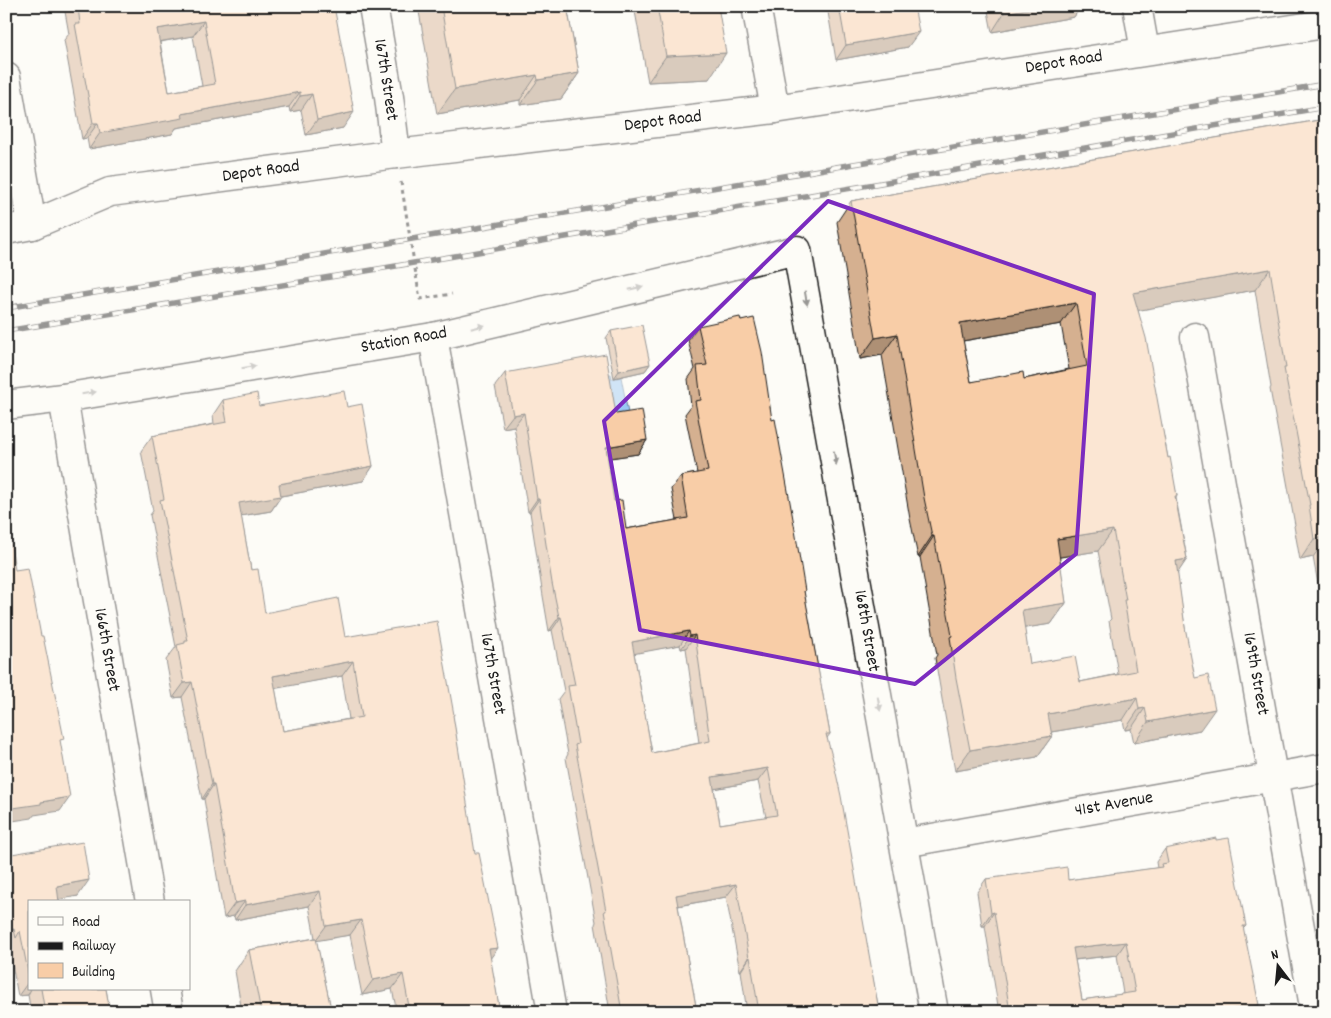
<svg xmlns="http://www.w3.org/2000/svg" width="1331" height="1018" font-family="Dekko,sans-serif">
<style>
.water{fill:#9ac7f4;stroke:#68839e}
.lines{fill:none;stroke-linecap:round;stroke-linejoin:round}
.minor-casing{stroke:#1c1c1c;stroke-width:31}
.path{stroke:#1c1c1c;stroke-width:3;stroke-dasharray:4 4;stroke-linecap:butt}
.minor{stroke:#fdfcf7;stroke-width:28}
.rail-casing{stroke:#1c1c1c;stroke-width:5.5}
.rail{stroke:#fdfcf7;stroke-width:4;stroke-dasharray:11;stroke-linecap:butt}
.path-bridge{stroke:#1c1c1c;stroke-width:3;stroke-dasharray:4 4;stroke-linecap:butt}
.wall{fill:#d5b090;stroke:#1c1c1c;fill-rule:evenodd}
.shaded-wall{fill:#ae9075;stroke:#1c1c1c}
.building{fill:#f8cda7;stroke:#1c1c1c;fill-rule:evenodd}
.oneway{fill:#989794}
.marked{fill:none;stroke:#7b2cbf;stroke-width:4;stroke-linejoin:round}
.labels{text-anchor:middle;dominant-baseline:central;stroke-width:4;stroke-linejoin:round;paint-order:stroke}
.street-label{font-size:18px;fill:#1c1c1c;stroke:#fdfcf7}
</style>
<rect width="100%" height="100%" fill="#fdfcf7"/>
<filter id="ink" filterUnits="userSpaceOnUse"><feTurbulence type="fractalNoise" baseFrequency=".02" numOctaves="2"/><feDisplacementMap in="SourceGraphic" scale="10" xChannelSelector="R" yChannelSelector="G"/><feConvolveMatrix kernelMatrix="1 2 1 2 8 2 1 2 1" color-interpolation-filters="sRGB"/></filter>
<g filter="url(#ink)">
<!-- water -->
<polygon class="water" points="611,374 612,379 621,377 629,418 609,422 603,375"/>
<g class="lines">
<defs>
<g id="minor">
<polyline points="373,6 389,97 396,154"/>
<polyline points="756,6 775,109"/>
<polyline points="1137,6 1145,51"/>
<polyline points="6,77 32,225"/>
<polyline points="6,230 32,225 110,192 396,154 775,109 1325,24"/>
<polyline points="433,337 552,1012"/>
<polyline points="1195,337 1315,1012"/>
<polyline points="63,398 150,902"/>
<polyline points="6,405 63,398 433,337 797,250 934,1012"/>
<polyline points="904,843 1325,768"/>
<polyline points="165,989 169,1012"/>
</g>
</defs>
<!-- minor casing -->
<use href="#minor" class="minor-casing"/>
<!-- path -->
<polyline class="path" points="416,275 420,299 452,294"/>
<!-- minor -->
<use href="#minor" class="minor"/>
<defs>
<g id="rail">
<polyline points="6,308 1325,84"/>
<polyline points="6,331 396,266 1325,107"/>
</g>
</defs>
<!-- rail casing -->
<use href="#rail" class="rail-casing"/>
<!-- rail -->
<use href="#rail" class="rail"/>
<!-- path-bridge -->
<polyline class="path-bridge" points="401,182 416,275"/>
</g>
<!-- wall -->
<g class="wall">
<path d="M64,6H334L343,128L306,135L301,110L290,112L289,107L176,128L172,134L89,149L87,138L82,139L64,40L69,34ZM193,36L202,86L169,92L160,42Z"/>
<polygon points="418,6 567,6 579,73 561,99 520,105 520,100 437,114"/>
<polygon points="634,6 718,6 709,79 648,82"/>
<polygon points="827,6 914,6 908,47 836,60"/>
<polygon points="987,6 1081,6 1074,17 992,32"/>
<path d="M1325,119V622L1313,557L1300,560L1294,526L1295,525L1270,389L1271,387L1255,290L1138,310L1168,458L1177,496L1176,498L1187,559L1177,573L1200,730L1134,743L1131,729L1125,730L1123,720L1051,732L1052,736L1037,757L955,771L942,699L935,658L937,655L920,557H918L910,519L882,355L860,359L837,222L851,201ZM1061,324L1069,369L1024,379L971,382L963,341ZM1098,551L1111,619L1109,621L1118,674L1080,682L1030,664L1024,628L1051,624L1066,603L1059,557Z"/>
<path d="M698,326L772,420L830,734L827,738L878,1005L873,1012H747L741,971H740L726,897L678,906L697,1012H610L595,924L596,922L566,758L568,754L558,699L564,691L552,630L549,631L543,596L530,512H528L514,426L503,428L495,386L505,373L616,414L647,440L638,454L608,458L614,501L626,529L677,520L671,489L681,476L697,473L685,414L691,406L688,379L695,369L688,340ZM680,645L681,649L686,648L699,743L652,753L634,653ZM758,781L766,817L720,824L714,789Z"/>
<polygon points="611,331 650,364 645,371 614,378 606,338"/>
<path d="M223,400L259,406L347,407L373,466L363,481L281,496L271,511L241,516L251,570L265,613L345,637L453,717L490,958L500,1012H397L392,989L362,995L350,935L316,940L331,1009L329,1012H242L235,971L249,950L315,938L309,906L235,920L234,916L224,918L204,799H202L182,697L173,698L166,660L176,647L150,515L153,511L141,451L152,436L214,424L213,415ZM342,676L349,719L283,731L275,688Z"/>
<polygon points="1325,668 1325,691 1321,674"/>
<path d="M1165,849L1246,926L1243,929L1254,1012H999L985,926H982L977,892L986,879L1068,880L1157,868L1156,862ZM1117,955L1123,994L1082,1000L1075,960Z"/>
<polygon points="6,855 78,896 29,902 29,989 106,989 110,1012 31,1012 28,995 18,996 9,948 6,952"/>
</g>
<!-- shaded-wall -->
<g class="shaded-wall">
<polygon points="1044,6 1081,6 1074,17 992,32 1004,13"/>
<polygon points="204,21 193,36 146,44 157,29"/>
<polygon points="919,32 908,47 836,60 846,45"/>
<polygon points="726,53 709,79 648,82 666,56"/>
<polygon points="579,73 561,99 520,105 538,80"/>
<polygon points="537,75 520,100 437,114 455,89"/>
<polygon points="300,92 289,107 176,128 172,134 89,149 100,133 182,114"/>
<polygon points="312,94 301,110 290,112 300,96"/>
<polygon points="354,112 343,128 306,135 317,120"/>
<polygon points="93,123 98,123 87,138 82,139"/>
<polygon points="1270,269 1255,290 1118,314 1133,293"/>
<polygon points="1076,303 1061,324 945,344 960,323"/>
<polygon points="897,334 882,355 860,359 875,338"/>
<polygon points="650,364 645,371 614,378 619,371"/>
<polygon points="524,413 514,426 503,428 513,415"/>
<polygon points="647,440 638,454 597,460 606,447"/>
<polygon points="373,466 363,481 281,496 271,511 228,518 239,503 279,484"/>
<polygon points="537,499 539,499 530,512 528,512"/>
<polygon points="1113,530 1098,551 1042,560 1057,539"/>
<polygon points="932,536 934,536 920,557 918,557"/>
<polygon points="1325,537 1325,541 1313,557 1300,560 1314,539"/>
<polygon points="1187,559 1173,580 1176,561"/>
<polygon points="1066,603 1051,624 1007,631 1022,610"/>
<polygon points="559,617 561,617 552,630 549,631"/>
<polygon points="689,631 680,645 622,656 632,642"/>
<polygon points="695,635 686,648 681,649 690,636"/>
<polygon points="353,661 342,676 262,691 273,676"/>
<polygon points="192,682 182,697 173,698 184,683"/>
<polygon points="1137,698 1123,720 1033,735 1048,714"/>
<polygon points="1145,708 1131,729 1125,730 1139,709"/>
<polygon points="1215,709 1200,730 1134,743 1148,722"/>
<polygon points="1052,736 1037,757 955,771 970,750"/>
<polygon points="768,768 758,781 702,791 712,777"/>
<polygon points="212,784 214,784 204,799 202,799"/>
<polygon points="70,797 60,811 34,815 32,818 6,822 6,809 41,802"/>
<polygon points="89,880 78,896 45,902 57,886"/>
<polygon points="736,884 726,897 666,908 676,895"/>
<polygon points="320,891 309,906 235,920 245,905"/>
<polygon points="245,901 234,916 224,918 235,903"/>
<polygon points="994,912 985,926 982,926 991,913"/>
<polygon points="361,920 350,935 315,941 326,926"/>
<polygon points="14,929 6,941 6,931"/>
<polygon points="1126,942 1117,955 1064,961 1073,948"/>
<polygon points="498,948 487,963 489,949"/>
<polygon points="750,957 741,971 740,971 749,958"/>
<polygon points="403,974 392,989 362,995 373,980"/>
<polygon points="29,981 29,989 31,989 28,995 18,996"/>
<polygon points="878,1005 873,1012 840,1012"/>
<polygon points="1259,1005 1254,1012 1216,1012"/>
</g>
<!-- building -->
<g class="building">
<path d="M78,6H334L354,112L317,120L312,94L300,96V92L182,114L183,118L100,133L98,123H93L75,24H80ZM204,21L215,84L169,92L157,29Z"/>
<polygon points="441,6 567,6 579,73 538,80 537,75 455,89"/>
<polygon points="657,6 718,6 726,53 666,56"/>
<polygon points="839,6 914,6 919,32 846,45"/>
<polygon points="1003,6 1044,6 1004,13"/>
<path d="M1325,119V537L1314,539L1309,505H1310L1284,368H1286L1270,269L1133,293L1146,338L1168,458L1170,457L1177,496H1175L1187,559L1176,561L1185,627L1195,678L1208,675L1215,709L1148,722L1145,708L1139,709L1137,698L1048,714L1052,736L970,750L956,678L950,637L952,636L934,536H932L924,498L897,334L875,338L851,201ZM1076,303L1087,366L1024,379L1023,372L971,382L960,323ZM1113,530L1126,600H1124L1136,671L1080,682L1075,656L1030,664L1022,610L1066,603L1057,539Z"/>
<path d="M740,317L741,321L754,318L762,352L772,420L775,419L795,530L805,591H804L830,734H826L834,764L841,796L878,1005L840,1012H759L750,957L749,958L736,884L676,895L697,1012H622L604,911H606L575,745L578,744L568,686L575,685L561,617H559L552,583L539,499H537L524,413L513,415L505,373L606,354L616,414L642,410L647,440L606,447L614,501L622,500L626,529L688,518L681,476L708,471L695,401L701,400L697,366L707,365L698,326ZM689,631L690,636L695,635L710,741L652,753L632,642ZM768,768L777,815L720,824L712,777Z"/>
<polygon points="642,325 650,364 619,371 611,331"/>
<path d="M344,391L347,407L362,404L373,466L279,484L281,496L239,503L251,570L258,569L265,613L338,598L345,637L437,621L454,715H453L475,853H479L498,948L489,949L500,1012H410L403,974L373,980L361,920L326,926L320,891L245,905V901L235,903L214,784H212L192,682L184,683L177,645L185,643V641H188L160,500L164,499L152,436L227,422L223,400L257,393L259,406ZM353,661L362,717L283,731L273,676Z"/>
<polygon points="6,513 15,570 28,568 41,636 43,636 64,739 60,740 70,797 41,802 41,804 6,809"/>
<path d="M1216,838V840L1229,838L1246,926H1243L1259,1005L1216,1012H1010L994,912L991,913L986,879L1067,867L1068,880L1162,867L1161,864L1168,863L1165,849ZM1126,942L1135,992L1082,1000L1073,948Z"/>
<polygon points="83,842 89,880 57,886 59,902 29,902 29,977 20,931 16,938 14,929 6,931 6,900 9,899 6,882 6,876 10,875 6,855"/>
<polygon points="316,938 331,1009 329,1009 329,1012 261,1012 249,950"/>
<polygon points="41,989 106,989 110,1012 45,1012"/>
</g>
<!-- one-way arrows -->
<defs><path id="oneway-solid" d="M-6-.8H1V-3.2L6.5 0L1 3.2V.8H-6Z" transform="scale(1.25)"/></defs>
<g class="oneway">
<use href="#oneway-solid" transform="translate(636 288) rotate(-14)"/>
<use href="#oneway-solid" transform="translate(806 298) rotate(80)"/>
<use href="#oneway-solid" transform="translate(478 327) rotate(-14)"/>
<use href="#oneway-solid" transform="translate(249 367) rotate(-9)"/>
<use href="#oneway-solid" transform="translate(89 393) rotate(-9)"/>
<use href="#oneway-solid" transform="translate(835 458) rotate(80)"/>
<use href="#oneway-solid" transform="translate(879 704) rotate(80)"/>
</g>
</g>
<!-- marked area -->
<path d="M0 0H1331V1018H0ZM828,201L1094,294L1076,554L915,684L640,630L604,421Z" fill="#fdfcf7" fill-opacity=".55" fill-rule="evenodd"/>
<path class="marked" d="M828,201L1094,294L1076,554L915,684L640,630L604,421Z"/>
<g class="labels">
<!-- street labels -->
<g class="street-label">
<text transform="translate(1064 63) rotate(-9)">Depot Road</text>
<text transform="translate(385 80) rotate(81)">167th Street</text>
<text transform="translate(663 122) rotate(-7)">Depot Road</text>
<text transform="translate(261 172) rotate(-8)">Depot Road</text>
<text transform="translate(404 341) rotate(-10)">Station Road</text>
<text transform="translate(866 631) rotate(80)">168th Street</text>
<text transform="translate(106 650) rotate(80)">166th Street</text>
<text transform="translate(492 674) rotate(80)">167th Street</text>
<text transform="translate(1255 674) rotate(80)">169th Street</text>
<text transform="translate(1114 805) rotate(-10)">41st Avenue</text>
</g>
</g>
<!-- margin -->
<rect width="1331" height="1018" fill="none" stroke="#fdfcf7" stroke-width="25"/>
<rect x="12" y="12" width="1306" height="993" fill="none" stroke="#1c1c1c" stroke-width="2" filter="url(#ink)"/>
<!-- legend -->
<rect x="28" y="900" width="162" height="90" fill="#fdfcf7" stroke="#a3a29f"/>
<rect x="38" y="917" width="25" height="8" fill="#fdfcf7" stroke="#a3a29f"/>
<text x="72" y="926" font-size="15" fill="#1c1c1c">Road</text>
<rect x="38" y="942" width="25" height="8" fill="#1c1c1c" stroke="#a3a29f"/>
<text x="72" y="950" font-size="15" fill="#1c1c1c">Railway</text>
<rect x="38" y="963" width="25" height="15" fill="#f8cda7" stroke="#a3a29f"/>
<text x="72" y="976" font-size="15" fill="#1c1c1c">Building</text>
<!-- north arrow -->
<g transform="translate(1278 966) rotate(344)" stroke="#fdfcf7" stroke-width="4" paint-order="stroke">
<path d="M0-4L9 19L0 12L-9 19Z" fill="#1c1c1c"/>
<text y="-8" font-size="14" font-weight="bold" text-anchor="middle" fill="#1c1c1c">N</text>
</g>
</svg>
